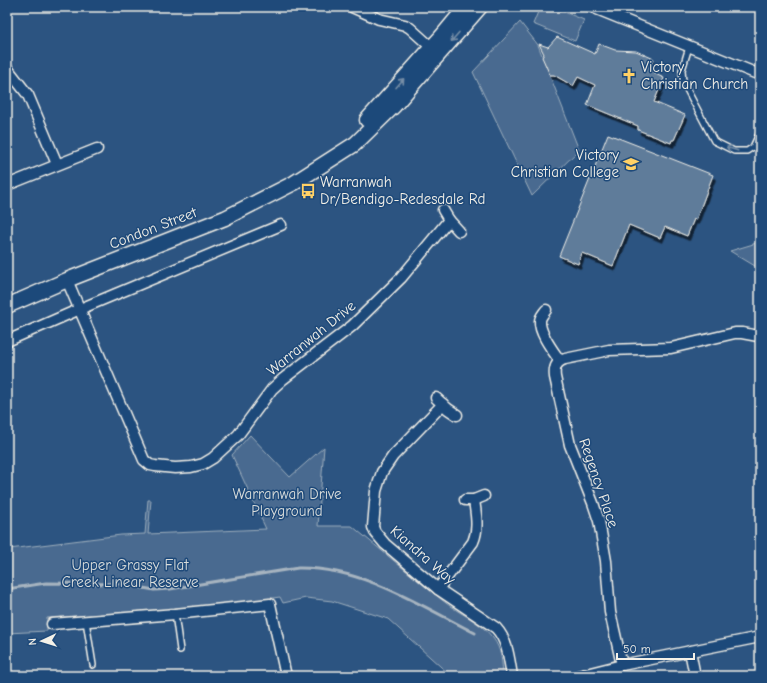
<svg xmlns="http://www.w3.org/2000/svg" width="767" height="683" font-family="'Comic Neue',sans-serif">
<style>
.green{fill:#496b90;stroke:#9eaebc}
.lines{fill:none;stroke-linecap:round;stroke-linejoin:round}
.stream{stroke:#a7b4c0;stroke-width:3}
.building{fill:#5e7b9a;stroke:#f4f1e8;filter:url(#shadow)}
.lane-casing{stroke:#f4f1e8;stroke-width:8}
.street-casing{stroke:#f4f1e8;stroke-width:13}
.secondary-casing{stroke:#f4f1e8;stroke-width:17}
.lane{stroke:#1f4a7a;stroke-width:5}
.street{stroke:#1f4a7a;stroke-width:10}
.secondary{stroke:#1f4a7a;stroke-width:14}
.oneway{stroke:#748da6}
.labels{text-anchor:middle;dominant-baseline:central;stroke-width:3;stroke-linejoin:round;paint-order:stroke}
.poi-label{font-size:15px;fill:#f4f1e8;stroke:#1f4a7a;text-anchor:start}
.street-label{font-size:15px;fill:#f4f1e8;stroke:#1f4a7a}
.park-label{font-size:15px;fill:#dadddb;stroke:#1f4a7a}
</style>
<defs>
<filter id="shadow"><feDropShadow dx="2.5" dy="4.5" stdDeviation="0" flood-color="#0009"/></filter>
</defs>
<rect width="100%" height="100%" fill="#2c5481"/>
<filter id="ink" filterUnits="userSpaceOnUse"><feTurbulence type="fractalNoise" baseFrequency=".025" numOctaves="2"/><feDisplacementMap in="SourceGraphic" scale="8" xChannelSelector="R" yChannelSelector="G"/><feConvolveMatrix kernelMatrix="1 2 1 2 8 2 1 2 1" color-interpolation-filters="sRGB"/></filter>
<g filter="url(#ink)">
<!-- green -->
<g class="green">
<polygon points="540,7 552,7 584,20 575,41 533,24"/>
<polygon points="520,22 538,45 579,150 532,196 473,72"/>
<polygon points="760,242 760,269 730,251"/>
<path d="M250,435L290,477L324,447L318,526H352C382,551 412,576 442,600C459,614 480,621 493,638C502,650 502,662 503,676H451L388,619L332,601L306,598L283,603L280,597L209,607L47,618V631L7,633V535L9,549L121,535L145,534L148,500H151L148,534L266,529L232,455Z"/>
</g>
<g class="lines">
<!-- stream -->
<path class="stream" d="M7,589L46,583L122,584L154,590L170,589L298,568C362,567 420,605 475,633"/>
</g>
<!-- building -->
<g class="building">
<polygon points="557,37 595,54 599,44 615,50 636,51 654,59 649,69 656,72 655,74 664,78 654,102 685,115 674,140 672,140 671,143 638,130 638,126 587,105 595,85 578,77 573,86 554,75 550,75 542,57 544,54 539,44 548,47"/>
<polygon points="608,134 713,175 696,220 694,219 687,236 665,227 660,238 629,225 613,266 582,253 578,264 559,256"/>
</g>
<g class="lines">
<defs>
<g id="lane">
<polyline points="689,47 682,70 683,82 714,141 734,151 747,151 753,147 760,132"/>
<polyline points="175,614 180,650"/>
<polyline points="86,621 93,665"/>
<polyline points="7,667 9,676"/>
</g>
<g id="street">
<polyline points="352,7 379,19 405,25 410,28 431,47"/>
<polyline points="592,7 760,75"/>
<polyline points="7,68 28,95 57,164"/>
<polyline points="7,185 97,149"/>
<polyline points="449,220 459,231"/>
<polyline points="67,280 144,460 150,465 155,466 175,468 191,467 203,464 213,458 238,435 272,389 283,379 352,326 401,278 449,220 443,210"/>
<path d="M546,310C544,313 540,317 540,321C539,333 553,351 560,361"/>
<polyline points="7,341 80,309 281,225"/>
<polyline points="436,398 448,409 457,415"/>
<path d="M443,404L393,456L382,472L376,491L373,527L375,532L385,544L438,589L496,628C508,641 509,659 512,676"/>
<polyline points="465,500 474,500 484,496"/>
<path d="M438,589L473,542C479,528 476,515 474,500"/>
<polyline points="52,624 175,614 270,604 286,676"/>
<polyline points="690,651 695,676"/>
<path d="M622,665L610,612L606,561L599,521L593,503L570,445L555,377C554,369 555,362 565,359L609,350L671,348L735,333H742L758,336"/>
<polyline points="578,676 622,665 760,637"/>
</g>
<g id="secondary">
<polyline points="367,120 442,36 466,7"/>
<polyline points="7,306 67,280 225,218 294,183 355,144 394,106 480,7"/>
</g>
</defs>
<!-- lane casing -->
<use href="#lane" class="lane-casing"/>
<!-- street casing -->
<use href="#street" class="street-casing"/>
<!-- secondary casing -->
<use href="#secondary" class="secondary-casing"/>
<!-- lane -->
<use href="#lane" class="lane"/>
<!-- street -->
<use href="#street" class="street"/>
<!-- secondary -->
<use href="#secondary" class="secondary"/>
</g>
<!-- one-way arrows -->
<defs><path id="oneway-shaft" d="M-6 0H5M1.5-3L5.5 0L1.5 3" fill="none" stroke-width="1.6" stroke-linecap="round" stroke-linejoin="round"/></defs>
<g class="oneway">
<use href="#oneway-shaft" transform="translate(455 37) rotate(131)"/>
<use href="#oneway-shaft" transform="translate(400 83) rotate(-49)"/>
<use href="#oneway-shaft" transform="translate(732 149) rotate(-162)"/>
</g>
</g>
<!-- icons -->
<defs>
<symbol id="church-bare" viewBox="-9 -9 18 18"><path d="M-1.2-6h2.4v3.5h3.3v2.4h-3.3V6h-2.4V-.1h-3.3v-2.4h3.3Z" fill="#ffd166" stroke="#1f4a7a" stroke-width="2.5" paint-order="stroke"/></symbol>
<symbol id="school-bare" viewBox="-9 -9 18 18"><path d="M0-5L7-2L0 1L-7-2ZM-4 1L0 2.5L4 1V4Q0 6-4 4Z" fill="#ffd166" stroke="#1f4a7a" stroke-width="2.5" paint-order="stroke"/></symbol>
<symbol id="bus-bare" viewBox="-9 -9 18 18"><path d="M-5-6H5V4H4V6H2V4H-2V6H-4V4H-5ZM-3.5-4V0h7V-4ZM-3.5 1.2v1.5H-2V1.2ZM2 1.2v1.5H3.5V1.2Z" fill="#ffd166" stroke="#1f4a7a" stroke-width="2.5" paint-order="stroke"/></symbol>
</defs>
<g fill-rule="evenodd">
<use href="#church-bare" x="618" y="65" width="22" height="22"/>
<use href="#school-bare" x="620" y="153" width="22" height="22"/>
<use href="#bus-bare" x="297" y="180" width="22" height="22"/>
</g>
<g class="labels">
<!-- poi labels -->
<g class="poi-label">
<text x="641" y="67">Victory<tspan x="641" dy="17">Christian Church</tspan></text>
<text x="619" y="155" text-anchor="end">Victory<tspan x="619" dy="17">Christian College</tspan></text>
<text x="320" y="182">Warranwah<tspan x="320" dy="17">Dr/Bendigo-Redesdale Rd</tspan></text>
</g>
<!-- street labels -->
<g class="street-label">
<text transform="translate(153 228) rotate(-21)">Condon Street</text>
<text transform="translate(311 338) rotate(-39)">Warranwah Drive</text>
<text transform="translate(599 483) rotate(71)">Regency Place</text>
<text transform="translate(423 555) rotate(41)">Kiandra Way</text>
</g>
<!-- park labels -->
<g class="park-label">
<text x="287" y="494">Warranwah Drive<tspan x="287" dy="17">Playground</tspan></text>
<text x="130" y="565">Upper Grassy Flat<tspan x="130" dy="17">Creek Linear Reserve</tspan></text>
</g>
</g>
<!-- margin -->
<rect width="767" height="683" fill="none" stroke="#1f4a7a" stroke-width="24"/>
<rect x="12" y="12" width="743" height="659" fill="none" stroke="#f4f1e8" stroke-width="1.5" filter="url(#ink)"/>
<!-- north arrow -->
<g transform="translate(42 641) rotate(266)" stroke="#1f4a7a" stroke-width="3" paint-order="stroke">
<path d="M0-3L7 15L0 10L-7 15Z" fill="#f4f1e8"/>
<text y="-6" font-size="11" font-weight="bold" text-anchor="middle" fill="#f4f1e8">N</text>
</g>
<!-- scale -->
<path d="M617 653v6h77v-6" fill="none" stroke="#f4f1e8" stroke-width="2"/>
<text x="623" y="653" font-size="12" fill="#f4f1e8" stroke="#1f4a7a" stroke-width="3" paint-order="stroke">50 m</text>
</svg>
